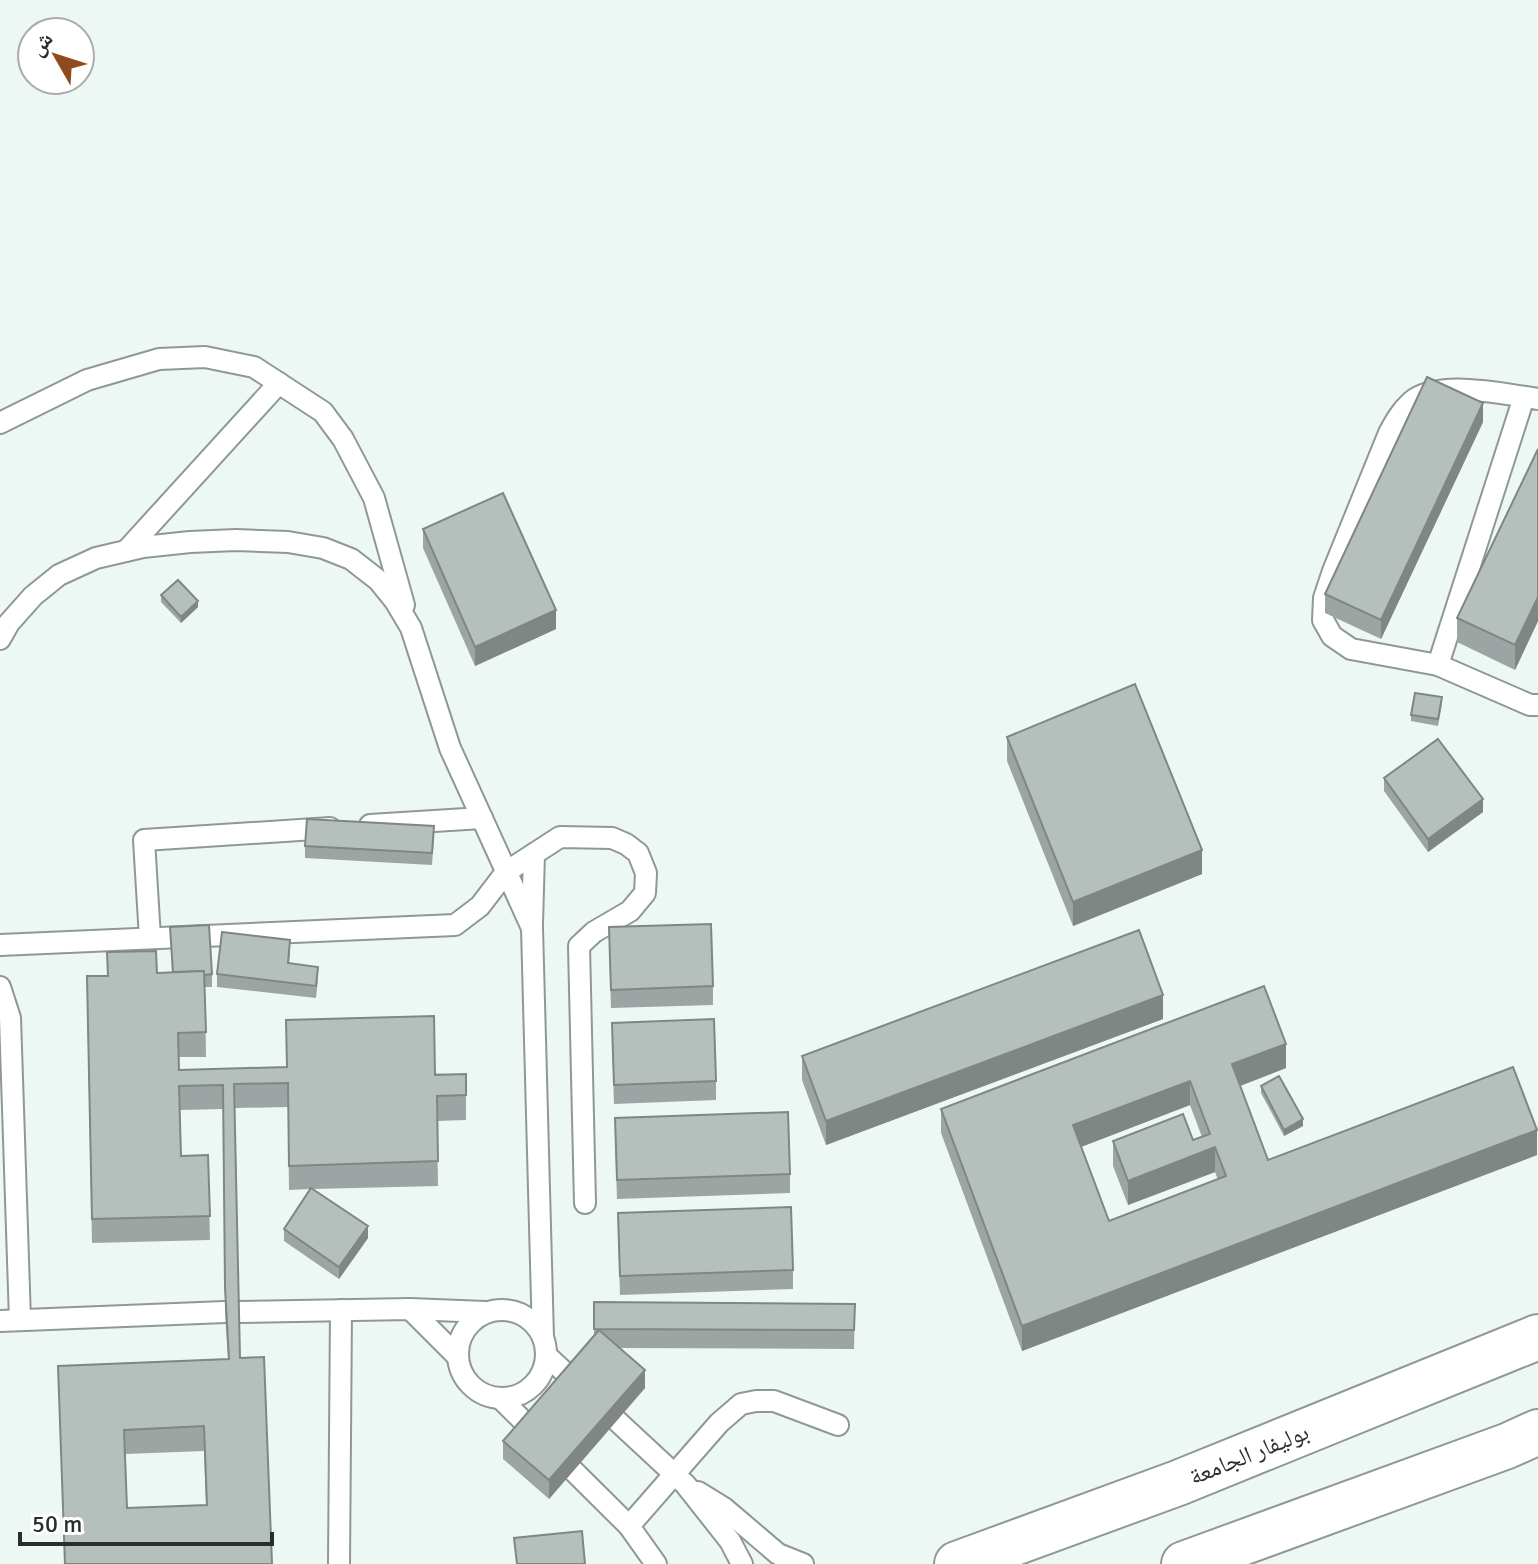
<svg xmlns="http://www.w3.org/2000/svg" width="1538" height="1564" font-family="Signika,'Noto Naskh Arabic',sans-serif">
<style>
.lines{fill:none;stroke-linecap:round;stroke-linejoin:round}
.service-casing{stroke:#8e9996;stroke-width:24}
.tertiary-casing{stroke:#8e9996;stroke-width:48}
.service{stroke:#fff;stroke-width:20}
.tertiary{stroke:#fff;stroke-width:44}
.wall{fill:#9ca5a3;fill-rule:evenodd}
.shaded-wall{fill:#7f8684}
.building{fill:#b5c0bd;stroke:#7f8684;stroke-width:2;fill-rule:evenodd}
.labels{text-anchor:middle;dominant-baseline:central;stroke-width:6;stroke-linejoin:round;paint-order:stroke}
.street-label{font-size:24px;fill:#2a2f2d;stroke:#fff}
</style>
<rect width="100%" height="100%" fill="#edf8f5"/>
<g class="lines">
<defs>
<g id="service">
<path d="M1538,399C1505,394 1437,379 1411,402C1401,411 1395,422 1389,433L1333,571L1324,598L1323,620L1332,636L1351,649L1438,665L1530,705H1538"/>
<polyline points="0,423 87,380 159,359 205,357 254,367 323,412 343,439 374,498 404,605"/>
<polyline points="126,551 279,383"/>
<polyline points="0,639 9,623 33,596 59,575 96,558 143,547 190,542 236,540 288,542 323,548 351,559 378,580 395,601 411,628 450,748 532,928 543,1338"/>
<polyline points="1438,665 1524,397"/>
<polyline points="370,825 482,818"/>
<polyline points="532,924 534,854"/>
<polyline points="150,938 144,840 330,828"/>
<polyline points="0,945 455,925 480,906 506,872 560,837 612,838 626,844 638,853 646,873 645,893 630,911 594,932 579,946 585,1203"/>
<polyline points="0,987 10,1018 20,1320"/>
<polyline points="410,1309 458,1357"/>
<circle cx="502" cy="1354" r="44"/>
<polyline points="238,1312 410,1309 485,1312"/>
<polyline points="0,1321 225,1312"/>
<polyline points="546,1355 685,1484 730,1541 742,1564"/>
<polyline points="501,1399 629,1526 656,1564"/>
<polyline points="698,1492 724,1508 778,1554 803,1564"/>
<polyline points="629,1526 719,1423 741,1404 756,1401 774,1401 838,1425"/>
<polyline points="339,1564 341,1310"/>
</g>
<g id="tertiary">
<polyline points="957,1564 1178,1483 1538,1337"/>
<polyline points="1184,1564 1507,1446 1538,1432"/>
</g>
</defs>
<!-- service casing -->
<use href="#service" class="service-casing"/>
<!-- tertiary casing -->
<use href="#tertiary" class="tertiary-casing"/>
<!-- service -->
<use href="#service" class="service"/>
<!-- tertiary -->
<use href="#tertiary" class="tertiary"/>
</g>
<!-- wall -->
<g class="wall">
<polygon points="1483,422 1381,639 1325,613 1325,594"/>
<polygon points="1538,449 1538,621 1515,670 1457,642 1457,618"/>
<polygon points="423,529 556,629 475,666 423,548"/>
<polygon points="161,595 198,607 181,623 161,602"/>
<polygon points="1442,704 1438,726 1411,721 1411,715"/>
<polygon points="1007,737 1202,874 1073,926 1007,761"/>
<polygon points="1384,778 1483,812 1428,852 1384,791"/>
<polygon points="434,838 432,865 305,858 305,846"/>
<path d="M170,927L212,974V987H205L206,1057H179V1070L466,1074V1120L437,1121L438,1186L313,1189L368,1238L339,1279L284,1241V1229L310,1189L289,1190L288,1107L235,1108L240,1358L272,1564H65L58,1366L228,1359L225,1312L223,1109L180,1110L181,1156L208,1155L210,1240L92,1243L87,1000L107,976L172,972ZM204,1451L206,1505L127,1508L125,1454Z"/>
<polygon points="609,946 713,986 713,1005 611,1008"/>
<polygon points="290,953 289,963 318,979 316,998 217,987 217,974"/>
<polygon points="1163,1019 826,1145 802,1080 802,1056"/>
<polygon points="612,1041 716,1081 716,1100 614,1104"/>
<path d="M1286,1068L1240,1086L1268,1160L1537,1155L1022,1351L941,1133V1109ZM1190,1105L1202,1137L1193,1140L1113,1141V1166L1128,1205L1215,1172L1218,1180L1109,1221L1081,1147Z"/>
<polygon points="1261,1086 1303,1126 1284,1136 1261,1093"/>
<polygon points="615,1137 790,1174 790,1193 617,1199"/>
<polygon points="618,1232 793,1270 793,1289 620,1295"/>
<polygon points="594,1302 855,1304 854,1349 619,1348 645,1388 549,1499 503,1459 503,1441 594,1336"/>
</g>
<!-- shaded-wall -->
<g class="shaded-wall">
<polygon points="1483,403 1483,422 1381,639 1381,620"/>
<polygon points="1538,597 1538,621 1515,670 1515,645"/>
<polygon points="198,601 198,607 181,623 181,617"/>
<polygon points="556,610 556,629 475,666 475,647"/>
<polygon points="1483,799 1483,812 1428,852 1428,839"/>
<polygon points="1202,850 1202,874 1073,926 1073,902"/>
<polygon points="1163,995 1163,1019 826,1145 826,1121"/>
<polygon points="1286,1044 1286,1068 1232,1089 1232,1064"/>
<polygon points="1190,1081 1190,1105 1073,1150 1073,1125"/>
<polygon points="1303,1119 1303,1126 1284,1136 1284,1130"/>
<polygon points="1537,1130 1537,1155 1022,1351 1022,1326"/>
<polygon points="1215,1147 1215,1172 1128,1205 1128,1181"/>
<polygon points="368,1226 368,1238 339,1279 339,1267"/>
<polygon points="645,1370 645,1388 549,1499 549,1480"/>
</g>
<!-- building -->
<g class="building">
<polygon points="1427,377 1483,403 1381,620 1325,594"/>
<polygon points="1538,449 1538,597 1515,645 1457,618"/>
<polygon points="503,493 556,610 475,647 423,529"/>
<polygon points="178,580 198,601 181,617 161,595"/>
<polygon points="1135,684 1202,850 1073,902 1007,737"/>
<polygon points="1415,693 1442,697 1438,719 1411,715"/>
<polygon points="1438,739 1483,799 1428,839 1384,778"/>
<polygon points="307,819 434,826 432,853 305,846"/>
<polygon points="711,924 713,986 611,990 609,927"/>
<polygon points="209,925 212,974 204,975 204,971 173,972 170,927"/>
<polygon points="1139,930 1163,995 826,1121 802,1056"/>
<polygon points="222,932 290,940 288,963 318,967 316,986 217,974"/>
<path d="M156,951L157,973L204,971L206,1032L178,1033L179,1070L287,1067L286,1020L434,1016L435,1075L466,1074V1095L437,1096L438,1161L289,1166L288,1083L234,1084L240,1358L264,1357L272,1564H65L58,1366L229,1359L225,1287L223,1085L179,1086L181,1156L208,1155L210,1216L92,1219L87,976H108L107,952ZM204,1426L207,1505L127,1508L124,1430Z"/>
<path d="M1264,986L1286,1044L1232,1064L1268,1160L1513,1067L1537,1130L1022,1326L941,1109ZM1190,1081L1210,1134L1193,1140L1183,1114L1113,1141L1128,1181L1215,1147L1226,1176L1109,1221L1073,1125Z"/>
<polygon points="714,1019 716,1081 614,1085 612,1023"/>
<polygon points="1279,1076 1303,1119 1284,1130 1261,1086"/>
<polygon points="788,1112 790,1174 617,1180 615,1118"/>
<polygon points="311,1188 368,1226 339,1267 284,1229"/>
<polygon points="791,1207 793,1270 620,1276 618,1213"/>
<polygon points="594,1302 855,1304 854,1330 594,1329"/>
<polygon points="599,1330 645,1370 549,1480 503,1441"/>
<polygon points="582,1531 585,1564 517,1564 514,1538"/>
</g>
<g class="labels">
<!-- street labels -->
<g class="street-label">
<text transform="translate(1249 1454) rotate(-22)">بوليفار الجامعة</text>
</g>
</g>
<!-- north arrow -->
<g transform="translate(56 56) rotate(309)"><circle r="38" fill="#ffffff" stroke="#aaacab" stroke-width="2"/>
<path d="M0-6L14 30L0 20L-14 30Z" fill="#8f4b1d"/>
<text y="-12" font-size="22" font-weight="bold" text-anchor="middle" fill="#2a2f2d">ش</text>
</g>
<!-- scale -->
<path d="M20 1532v12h252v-12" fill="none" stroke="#2a2f2d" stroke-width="4"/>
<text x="32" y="1532" font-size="24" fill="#2a2f2d" stroke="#ffffff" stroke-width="6" paint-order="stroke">50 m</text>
</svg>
